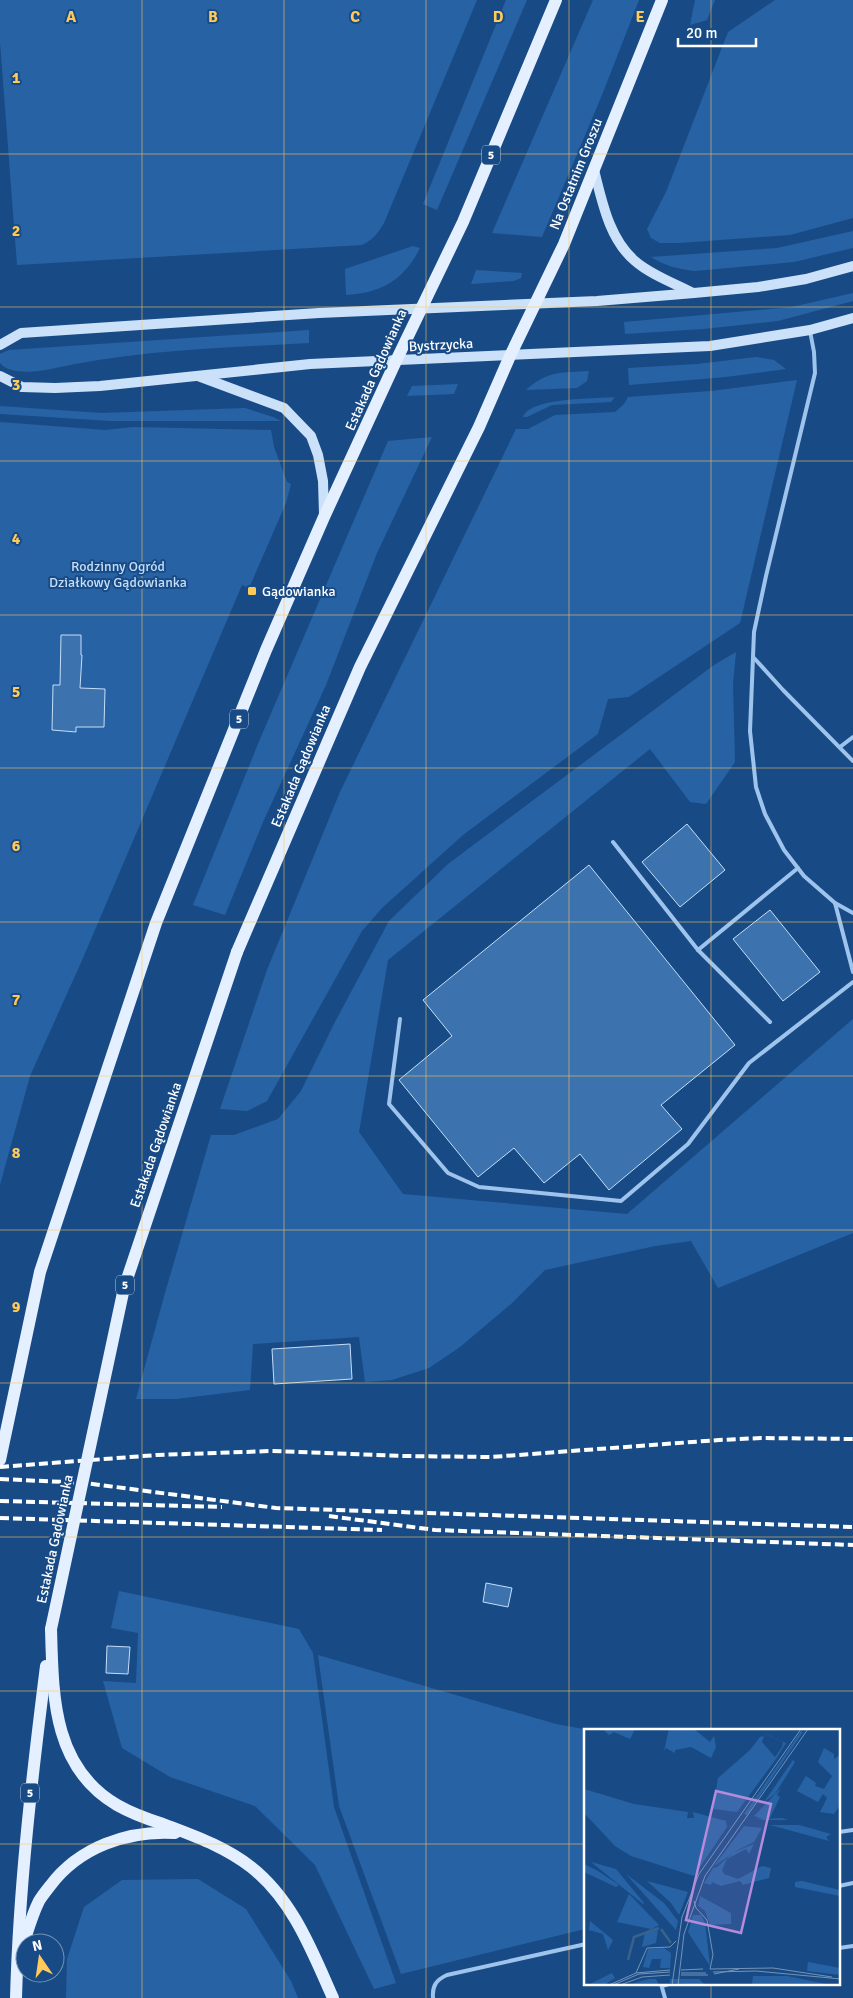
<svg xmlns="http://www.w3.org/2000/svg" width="853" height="1998" font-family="Signika,sans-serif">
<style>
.green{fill:#2763a4}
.building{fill:#3c73ae;stroke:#c4def9}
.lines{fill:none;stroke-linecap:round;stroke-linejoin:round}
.lane{stroke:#9ec4ed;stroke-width:4}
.secondary{stroke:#cbe0f9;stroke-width:10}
.primary{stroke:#e4efff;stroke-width:12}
.rail{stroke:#fff;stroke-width:4;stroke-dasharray:9 4;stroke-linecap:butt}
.primary-bridge{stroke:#e4efff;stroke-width:12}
.grid{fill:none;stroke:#ffca5a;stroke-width:1;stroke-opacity:0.55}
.poi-dot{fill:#ffca5a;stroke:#184b86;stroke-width:2}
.labels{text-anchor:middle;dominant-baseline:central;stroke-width:4;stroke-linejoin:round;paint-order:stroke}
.shield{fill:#184b86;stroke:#bac9db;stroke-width:1}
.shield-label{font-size:12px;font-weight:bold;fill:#fff}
.street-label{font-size:14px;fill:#fff;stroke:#184b86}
.park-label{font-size:14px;fill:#c4def9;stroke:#184b86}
.poi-label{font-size:14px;fill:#fff;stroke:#184b86;text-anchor:start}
.inset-river{fill:none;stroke:#3a618c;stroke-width:2.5}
.inset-road{fill:none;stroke:#7493b6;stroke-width:1}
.view{fill:#b68bdc;fill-opacity:0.15;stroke:#b68bdc;stroke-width:2.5}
.inset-edge{fill:none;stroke:#fff;stroke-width:2.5}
.grid-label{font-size:16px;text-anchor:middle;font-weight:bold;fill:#ffca5a;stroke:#184b86;stroke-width:4;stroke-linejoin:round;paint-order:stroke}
</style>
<rect width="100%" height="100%" fill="#184b86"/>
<!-- green -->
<g class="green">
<path d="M0,0H477L384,223C377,234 374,239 362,245L17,265L0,42Z"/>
<polygon points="506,0 527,0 437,210 423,204"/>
<polygon points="593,0 639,0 602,95 542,237 492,233"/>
<polygon points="695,0 715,0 707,20 690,25"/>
<polygon points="775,0 853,0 853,218 790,235 679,243 660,243 651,238 647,229 666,192 728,32"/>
<path d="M853,231V248L794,262L695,271C678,269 665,266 651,257L777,248Z"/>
<path d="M413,246L420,248C404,280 381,293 346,295L345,269Z"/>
<polygon points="476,270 522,273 521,278 514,281 471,284"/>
<polygon points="853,293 853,301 778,321 703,329 625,334 624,322 792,307"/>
<path d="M309,330V343C223,348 135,350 51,369C36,372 10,375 0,363V354L9,350Z"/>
<polygon points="756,357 774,360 786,369 726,377 629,385 628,368 697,364"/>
<path d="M589,371L587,381L577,388L526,390C548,370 562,373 589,371Z"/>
<polygon points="797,380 740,623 629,697 608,699 598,734 463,835 382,908 362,931 267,1101 247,1111 220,1109 267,970 340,792 516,429 528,429 555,415 615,412 624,404 628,397 711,391"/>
<polygon points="458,384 454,394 407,396 412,386"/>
<path d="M615,397L611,402L552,405L527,417H523C530,397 596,399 615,397Z"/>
<polygon points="0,406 101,413 245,408 273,417 281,421 111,421 0,414"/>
<polygon points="0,422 105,430 133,427 271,430 274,447 287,482 291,484 286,503 249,588 242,585 83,958 30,1076 0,1185"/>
<polygon points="432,437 377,553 326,685 263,822 225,915 193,905 260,739 388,441"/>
<polygon points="736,652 733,684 735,762 706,804 690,802 650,749 388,960 359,1132 403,1194 627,1214 853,1019 853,1233 718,1288 691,1241 655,1246 545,1270 511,1304 460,1347 429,1368 392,1380 365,1382 359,1337 253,1344 250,1390 176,1399 136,1399 165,1293 211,1135 234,1135 278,1119 301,1091 335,1022 389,921 448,864 714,665"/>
<polygon points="119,1591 299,1629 313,1653 334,1807 396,1983 374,1989 315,1865 255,1806 170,1777 122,1748 103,1681 136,1683 138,1633 111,1628"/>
<polygon points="318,1655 556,1724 589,1730 586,1730 585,1929 401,1974 339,1806"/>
<polygon points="198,1879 246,1909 291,1981 298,1998 66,1998 67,1959 84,1907 122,1880"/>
</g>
<!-- building -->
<g class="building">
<polygon points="61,635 81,635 81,655 82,655 80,688 105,689 104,727 76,727 76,732 52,730 53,685 60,685"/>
<polygon points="687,824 725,870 680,907 642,862"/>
<polygon points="589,865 735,1045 661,1105 682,1129 609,1190 580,1154 544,1183 514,1148 478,1177 399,1080 452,1036 423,1000"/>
<polygon points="770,910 820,972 783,1001 733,939"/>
<polygon points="350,1344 352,1379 274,1384 272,1349"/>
<polygon points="486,1583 512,1588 508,1607 483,1602"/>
<polygon points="107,1646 130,1647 128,1674 106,1673"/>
</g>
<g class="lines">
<!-- lane -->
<g class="lane">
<polyline points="810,331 814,352 815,373 766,576 754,632 750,731 756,787 765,814 784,850 804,876 835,903 853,913"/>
<polyline points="754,658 783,690 853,761"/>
<polyline points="840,747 853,737"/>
<polyline points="613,842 698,950 798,868"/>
<polyline points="835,903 853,972"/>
<polyline points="698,950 770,1022"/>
<polyline points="400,1019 389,1104 448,1173 479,1187 621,1201 688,1144 749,1063 853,982"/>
<polyline points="839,1832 853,1830"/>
<polyline points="839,1886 853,1883"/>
<polyline points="839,1948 853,1946"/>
<polyline points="661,1984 665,1998"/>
<polyline points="662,1986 669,1984"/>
<path d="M433,1998C432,1986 436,1980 447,1975L586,1944"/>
</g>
<!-- secondary -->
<g class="secondary">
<path d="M594,170C602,201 609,239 635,261C651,275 674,283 693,293"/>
<polyline points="0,345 21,333 319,313 597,301 694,293 758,287 806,279 853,266"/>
<polyline points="0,376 22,387 55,388 100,386 310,364 710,346 810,330 853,318"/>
<polyline points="198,376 284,408 311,436 318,455 323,481 324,514"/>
</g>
<!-- primary -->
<g class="primary">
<polyline points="237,952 360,667 479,427 510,356 564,244 662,0"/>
<polyline points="0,1460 40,1272 156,923 266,650 324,517 396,361 463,222 556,0"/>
<path d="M51,1629C53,1695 52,1767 117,1805C131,1813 147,1819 163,1824C194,1836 224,1846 251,1867C293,1900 312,1951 333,1998"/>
<path d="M23,1945C28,1930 32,1915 39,1901C42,1896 46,1891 50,1886C79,1847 128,1830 175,1833"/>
<path d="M16,1998C19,1887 32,1777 46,1666"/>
</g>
<!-- rail -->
<g class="rail">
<polyline points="0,1467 157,1455 272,1451 403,1456 491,1457 719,1440 761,1438 853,1439"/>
<polyline points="0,1479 85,1483 276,1508 853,1527"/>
<polyline points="0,1501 222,1507"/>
<polyline points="329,1516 435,1530 853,1545"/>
<polyline points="0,1518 382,1530"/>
</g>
<!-- primary-bridge -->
<polyline class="primary-bridge" points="51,1629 124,1288 237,952"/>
</g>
<!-- grid -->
<path class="grid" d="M142,0V1998M284,0V1998M426,0V1998M569,0V1998M711,0V1730M0,154H853M0,307H853M0,461H853M0,615H853M0,768H853M0,922H853M0,1076H853M0,1230H853M0,1383H853M0,1537H853M0,1691H853M0,1844H586M839,1844H853M711,1984V1998"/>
<!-- markers -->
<rect class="poi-dot" x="247" y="586" width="10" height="10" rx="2.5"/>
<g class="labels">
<!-- shield labels -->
<g class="shield">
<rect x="482" y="145.5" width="18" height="19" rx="4"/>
<rect x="230" y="709.5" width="18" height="19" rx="4"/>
<rect x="116" y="1275.5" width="18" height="19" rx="4"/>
<rect x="21" y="1783.5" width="18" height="19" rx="4"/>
</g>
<g class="shield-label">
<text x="491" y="155">5</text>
<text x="239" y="719">5</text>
<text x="125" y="1285">5</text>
<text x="30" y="1793">5</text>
</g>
<!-- street labels -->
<g class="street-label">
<text transform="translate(576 174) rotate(-68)">Na Ostatnim Groszu</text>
<text transform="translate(441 345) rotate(-3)">Bystrzycka</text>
<text transform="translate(376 370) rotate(-66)">Estakada Gądowianka</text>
<text transform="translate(301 766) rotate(-67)">Estakada Gądowianka</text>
<text transform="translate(156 1145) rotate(-71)">Estakada Gądowianka</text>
<text transform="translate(55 1539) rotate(-78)">Estakada Gądowianka</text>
</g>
<!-- park labels -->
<g class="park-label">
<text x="118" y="566">Rodzinny Ogród<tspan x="118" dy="16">Działkowy Gądowianka</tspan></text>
</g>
<!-- poi labels -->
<g class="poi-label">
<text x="262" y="591">Gądowianka</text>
</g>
</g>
<!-- overview -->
<g transform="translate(584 1729)">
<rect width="256" height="256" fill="#184b86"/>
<path d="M19,0H51L46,10L30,3L25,6ZM85,0H110L126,13L130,7L132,18L127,29L107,18L91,21V24L82,19L80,22ZM211,0L202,14L192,30L153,83L129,80L134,49L166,21L176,8L180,7L178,13L191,28L198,18L199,13L175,2L202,14ZM217,2L219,3L163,86L160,85ZM240,19L250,25V30L256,26V76L250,85L236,83L243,69L239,65L234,73L213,62L222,47L232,54L231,57L240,60L248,47L234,33ZM209,31L211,33L191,65L180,73L187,63L190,65L187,63ZM197,59L193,66L196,68L186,89L180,90L198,89L204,91H179L171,89L179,90L170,87ZM0,60L50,75L104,83L103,89H110L109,83L142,92L143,98L110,147L47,127L31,117L0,84ZM186,96H215L247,105L242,108L245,112ZM160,97L178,99L170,113L148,124L170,115L165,125L162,120L143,130L138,141L140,145L154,150L178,137L187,139L185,149L159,156L156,152L137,157L128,153L127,156L120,154L129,139L133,138L148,125L130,137ZM7,133L32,140L60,174L59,175ZM0,135L14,142L35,156L32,158L0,143ZM42,145L80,174L94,192L92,201ZM63,152L104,163L95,186L87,174ZM218,152L256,161V167L211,158V153ZM45,165L75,196L68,200H74L72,214L58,218L61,203L67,200L33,193ZM116,167L147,184V195L126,196L121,182L114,177ZM109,186H117L121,194L126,237L104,203ZM6,192L29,211L24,221L19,205L5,201ZM80,219L87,224L86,239H76L77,230H68L65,239L59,238L64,220ZM224,233L256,239V246L223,242ZM28,244L31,249L20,256H4ZM169,247H203L247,256H168ZM65,250H72L75,256H43ZM115,250L121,256L86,254V250Z" fill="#2763a4"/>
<path class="inset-river" d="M77,200L87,214M44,231L50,208L75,199"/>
<path class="inset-road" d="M110,172L112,179L123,191L129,226L126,240L189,239L248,248M97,241L119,240M129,243L172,242L257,250M52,244L63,219L86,218L92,212M97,244H122M130,245L155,240M97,246H124M25,256L52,244L86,241M29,256L55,245L86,243M36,256L58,248L86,246M88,256L98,188L115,145L217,0M94,256L100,205L121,147L224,0"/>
<path class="view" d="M132,62L187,75L157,204L102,191Z"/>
<rect width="256" height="256" class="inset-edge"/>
</g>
<g class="grid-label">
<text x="71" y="22">A</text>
<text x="213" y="22">B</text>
<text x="355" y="22">C</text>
<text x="498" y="22">D</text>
<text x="640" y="22">E</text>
<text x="16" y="83">1</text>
<text x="16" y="236">2</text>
<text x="16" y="390">3</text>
<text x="16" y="544">4</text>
<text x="16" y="697">5</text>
<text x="16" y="851">6</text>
<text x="16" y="1005">7</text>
<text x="16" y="1158">8</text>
<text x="16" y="1312">9</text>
</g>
<!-- north arrow -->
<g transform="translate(40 1958) rotate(347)"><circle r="24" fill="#184b86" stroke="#7493b6"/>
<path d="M0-4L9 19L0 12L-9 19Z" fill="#ffca5a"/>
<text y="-8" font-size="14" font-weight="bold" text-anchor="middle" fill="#ffffff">N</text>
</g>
<!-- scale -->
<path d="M678 38v8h78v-8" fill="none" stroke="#ffffff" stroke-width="2.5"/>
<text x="686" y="38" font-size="15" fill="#ffffff" stroke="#184b86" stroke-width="4" paint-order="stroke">20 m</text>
</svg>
